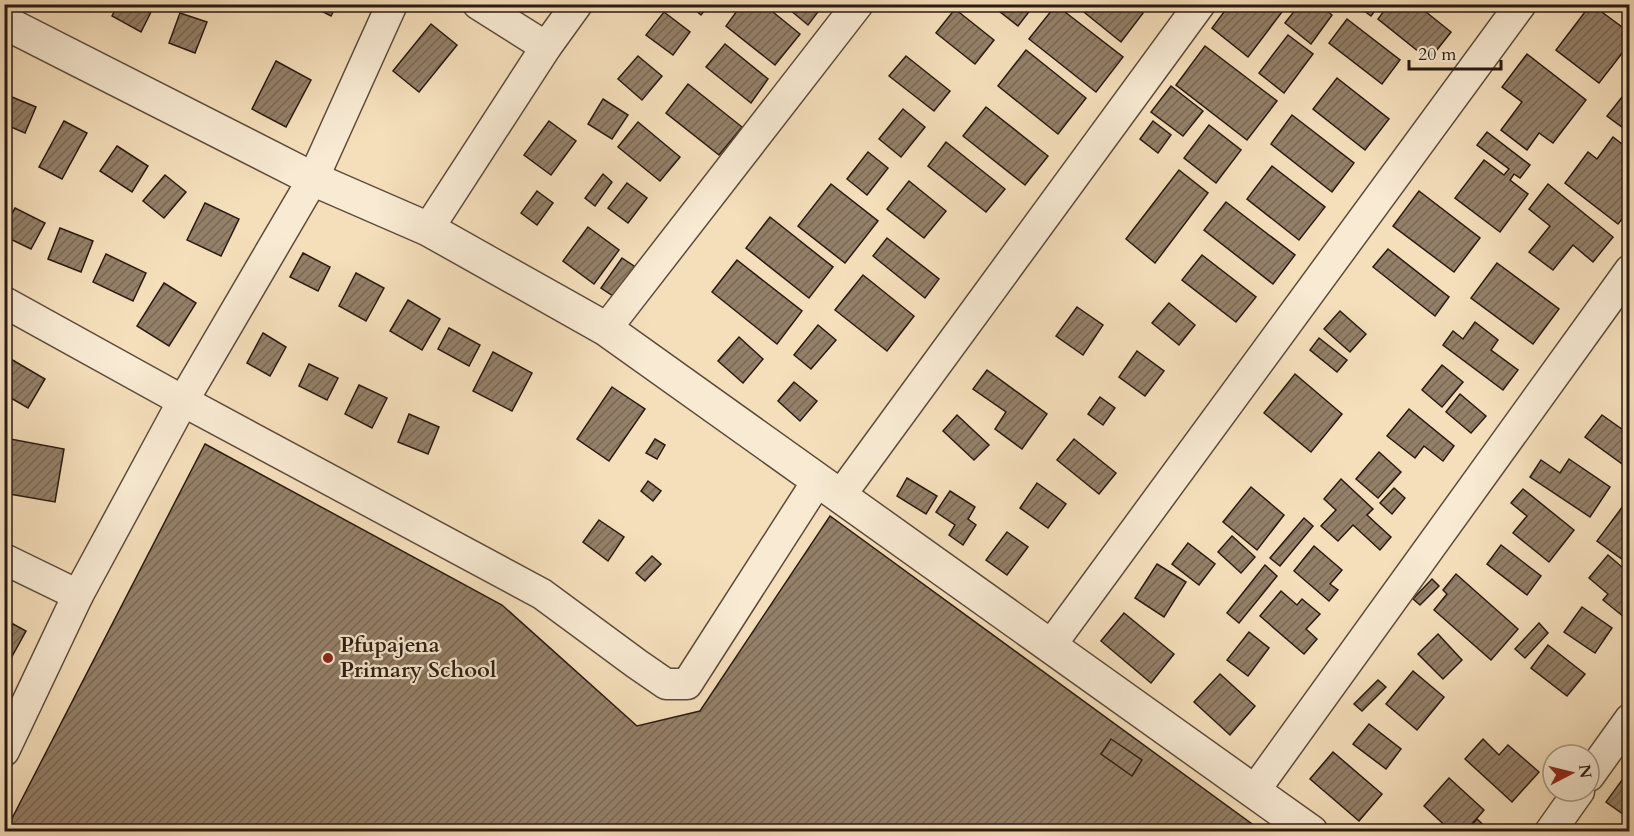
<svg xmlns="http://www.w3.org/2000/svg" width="1634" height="836" font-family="Cardo,serif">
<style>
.building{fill:url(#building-hatch);stroke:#2a1a11;stroke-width:1.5}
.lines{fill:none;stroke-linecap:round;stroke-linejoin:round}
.minor-casing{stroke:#5d4b3c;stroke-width:33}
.tertiary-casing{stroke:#5d4b3c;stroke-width:36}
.minor{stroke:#f8ead3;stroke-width:30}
.tertiary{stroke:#f8ead3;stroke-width:33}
.poi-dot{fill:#8f2418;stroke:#f8ead3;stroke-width:2}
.labels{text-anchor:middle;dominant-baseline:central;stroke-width:4.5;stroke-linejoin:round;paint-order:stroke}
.poi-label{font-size:22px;font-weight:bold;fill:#2a1a11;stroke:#f8ead3;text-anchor:start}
</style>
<defs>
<pattern id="building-hatch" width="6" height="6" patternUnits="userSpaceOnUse" patternTransform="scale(1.5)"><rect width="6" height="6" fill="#948069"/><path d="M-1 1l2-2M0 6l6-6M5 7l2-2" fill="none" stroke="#796855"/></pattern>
</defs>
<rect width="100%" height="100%" fill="#f5dfbb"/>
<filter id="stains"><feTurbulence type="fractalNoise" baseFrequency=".00333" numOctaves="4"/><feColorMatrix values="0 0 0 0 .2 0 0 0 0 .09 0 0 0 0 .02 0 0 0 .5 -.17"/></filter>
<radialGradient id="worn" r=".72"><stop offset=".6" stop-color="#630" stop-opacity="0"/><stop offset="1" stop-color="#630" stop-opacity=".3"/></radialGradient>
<!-- building -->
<g class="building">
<polygon points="118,4 155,4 141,32 112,16"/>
<polygon points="308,4 337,4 331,16"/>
<polygon points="688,4 710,4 701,15"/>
<polygon points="742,4 763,4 800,34 775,65 726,26"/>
<polygon points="783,4 824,4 808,25"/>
<polygon points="990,4 1035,4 1018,26"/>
<polygon points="1074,4 1133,4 1143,13 1121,42"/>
<polygon points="1230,4 1288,4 1248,57 1212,28"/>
<polygon points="1300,4 1319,4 1332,15 1311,44 1285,23"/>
<polygon points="1361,4 1380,4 1371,16 1359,7"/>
<polygon points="1389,4 1416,4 1451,32 1429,60 1378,19"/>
<polygon points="1591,4 1630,33 1630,43 1599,83 1556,50"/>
<polygon points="1056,5 1123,57 1096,92 1029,39"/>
<polygon points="955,9 994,40 975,64 936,33"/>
<polygon points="664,12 690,32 673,55 646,35"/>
<polygon points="180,13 207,22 195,53 169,43"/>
<polygon points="1347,19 1400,60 1382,84 1329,43"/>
<polygon points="431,24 457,45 419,92 393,71"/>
<polygon points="1288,35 1313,54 1284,93 1259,73"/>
<polygon points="725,44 768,79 751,103 706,67"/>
<polygon points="1205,46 1277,101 1247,140 1176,85"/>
<polygon points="1026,50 1086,98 1058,134 998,86"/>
<polygon points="1527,54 1586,100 1553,143 1539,133 1527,150 1501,130 1522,102 1502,87"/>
<polygon points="638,56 662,76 642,100 618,79"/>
<polygon points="906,56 950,91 934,111 889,76"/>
<polygon points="276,61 311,80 286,127 252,109"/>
<polygon points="1337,78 1389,119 1365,150 1313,109"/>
<polygon points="688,84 742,127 719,155 666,113"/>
<polygon points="1171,86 1203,111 1183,136 1151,112"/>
<polygon points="1630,87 1630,133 1607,116"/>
<polygon points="12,97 36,107 25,133 4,124 4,114"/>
<polygon points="603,99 628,115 612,139 588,124"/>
<polygon points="986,107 1048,156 1025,185 963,136"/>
<polygon points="903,109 925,127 901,157 879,139"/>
<polygon points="1292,115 1354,163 1332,192 1271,144"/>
<polygon points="64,121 87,133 62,179 39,167"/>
<polygon points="549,121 576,141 551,175 524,155"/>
<polygon points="1153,121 1171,135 1158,153 1140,139"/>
<polygon points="638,122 680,157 660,181 618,147"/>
<polygon points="1209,125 1241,150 1216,183 1184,158"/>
<polygon points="1487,132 1530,165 1520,178 1514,174 1510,180 1528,194 1500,232 1455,198 1484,160 1504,175 1509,169 1477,145"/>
<polygon points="1613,137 1630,150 1630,170 1623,179 1630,185 1630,209 1618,224 1565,183 1588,152 1597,159"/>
<polygon points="946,142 1005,189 986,212 928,166"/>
<polygon points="117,146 148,166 132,192 100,171"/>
<polygon points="868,152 888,168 867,195 847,179"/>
<polygon points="1272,166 1325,207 1299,240 1247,199"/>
<polygon points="1179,170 1208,193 1155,263 1126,239"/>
<polygon points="603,174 612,182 595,206 585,198"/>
<polygon points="165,175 186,192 164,218 143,201"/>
<polygon points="909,181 946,211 924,238 887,209"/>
<polygon points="627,183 647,198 628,223 608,208"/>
<polygon points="831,184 878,221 845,263 798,226"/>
<polygon points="1548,184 1613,237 1593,262 1573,245 1553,270 1529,252 1550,226 1529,209"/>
<polygon points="537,191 553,203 537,225 521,213"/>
<polygon points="1419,191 1480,238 1454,272 1393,226"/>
<polygon points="1226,202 1295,255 1273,284 1204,230"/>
<polygon points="205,203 239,219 221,256 187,240"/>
<polygon points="15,208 45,223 31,249 4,236 4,227"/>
<polygon points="770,217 833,267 809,298 746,248"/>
<polygon points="588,227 619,250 594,284 563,261"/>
<polygon points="60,228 93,241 81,272 48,259"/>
<polygon points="887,238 939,279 925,298 873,256"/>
<polygon points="1388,249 1449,297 1435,316 1373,267"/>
<polygon points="303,253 330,267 318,291 290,277"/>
<polygon points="106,254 146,273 133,301 93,282"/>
<polygon points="1202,255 1256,297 1236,322 1182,280"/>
<polygon points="622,258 640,270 619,300 601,288"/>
<polygon points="737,260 802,311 777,344 712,292"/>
<polygon points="1497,263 1559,309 1533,344 1471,298"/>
<polygon points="356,273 384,288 366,321 339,306"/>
<polygon points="863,275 914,316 887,351 835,310"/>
<polygon points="164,283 196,303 169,346 137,326"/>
<polygon points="408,300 440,319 422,350 390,331"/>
<polygon points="1169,303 1195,325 1179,345 1152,323"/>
<polygon points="1077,307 1103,325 1083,355 1056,336"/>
<polygon points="1340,311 1366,334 1350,352 1324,329"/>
<polygon points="1475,322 1498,340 1491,350 1518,370 1503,390 1443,345 1453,331 1463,339"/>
<polygon points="818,325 836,340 811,369 794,355"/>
<polygon points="449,328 480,345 469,366 438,349"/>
<polygon points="263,333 286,347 270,376 247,363"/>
<polygon points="739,337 763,359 743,383 718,361"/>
<polygon points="1319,338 1347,360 1337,372 1310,350"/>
<polygon points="1137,351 1164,371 1145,396 1119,377"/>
<polygon points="493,352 532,373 512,411 473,391"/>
<polygon points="4,355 45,379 28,408 4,394"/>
<polygon points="309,364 338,378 327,400 299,386"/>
<polygon points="1442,365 1463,382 1442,407 1422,390"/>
<polygon points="987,370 1047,414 1022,449 995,429 1006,412 973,389"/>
<polygon points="1295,374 1342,414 1311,452 1264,413"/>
<polygon points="794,382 817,401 800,421 778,401"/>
<polygon points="359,385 387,398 372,428 345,414"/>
<polygon points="612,387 645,409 609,461 577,439"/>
<polygon points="1460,394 1486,416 1471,433 1446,412"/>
<polygon points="1100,397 1115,408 1103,425 1088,414"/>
<polygon points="1409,409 1454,446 1443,461 1424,446 1415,458 1387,436"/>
<polygon points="409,414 439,427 428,454 398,442"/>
<polygon points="957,415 989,445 974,460 943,431"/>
<polygon points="1602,415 1630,435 1630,461 1625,466 1585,437"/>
<polygon points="5,438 64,449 55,502 4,493"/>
<polygon points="655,439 665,445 657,459 646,453"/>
<polygon points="1074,439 1116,473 1099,494 1057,460"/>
<polygon points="205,444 502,605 637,726 700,711 830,516 1263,832 5,832"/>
<polygon points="1379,452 1401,472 1378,498 1356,479"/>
<polygon points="1569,459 1610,487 1590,517 1530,477 1541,460 1560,473"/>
<polygon points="907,478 937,496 926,514 897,496"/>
<polygon points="1341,479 1373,509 1367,515 1391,537 1380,550 1353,525 1338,541 1321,526 1336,510 1324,499"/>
<polygon points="648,481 661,491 653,501 641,491"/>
<polygon points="1037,483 1066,504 1048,528 1020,508"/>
<polygon points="1251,487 1284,515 1257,550 1223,522"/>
<polygon points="1394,488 1405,498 1392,514 1380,503"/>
<polygon points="1523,489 1574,530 1549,562 1513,533 1527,516 1511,503"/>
<polygon points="950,491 975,507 968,519 976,525 963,545 949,535 955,525 936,512"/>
<polygon points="1626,502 1630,505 1630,565 1597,541"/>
<polygon points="1304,518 1313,526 1280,566 1270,558"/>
<polygon points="599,520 624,537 608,561 583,542"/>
<polygon points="1007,532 1028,547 1007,575 986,560"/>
<polygon points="1232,536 1255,557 1241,573 1218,552"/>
<polygon points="1188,543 1215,564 1199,585 1172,564"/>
<polygon points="1501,545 1541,576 1527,595 1487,564"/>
<polygon points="1314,546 1342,570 1330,584 1338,590 1329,601 1294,571"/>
<polygon points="1608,555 1630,574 1630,622 1603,600 1608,594 1589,578"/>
<polygon points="652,556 661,564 645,581 636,573"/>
<polygon points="1157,564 1186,582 1164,617 1135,598"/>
<polygon points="1265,565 1277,576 1239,623 1227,613"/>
<polygon points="1456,574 1518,629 1491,660 1434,610 1447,594 1443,590"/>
<polygon points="1432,579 1439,586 1420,605 1413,599"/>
<polygon points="1281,591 1297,605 1302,599 1320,614 1306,629 1317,639 1304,654 1260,616"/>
<polygon points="1582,607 1612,628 1595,653 1564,632"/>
<polygon points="1124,613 1174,654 1151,683 1101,641"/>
<polygon points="4,619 26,631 4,671"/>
<polygon points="1539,623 1548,633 1525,658 1515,649"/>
<polygon points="1249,632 1269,648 1248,676 1227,660"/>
<polygon points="1438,634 1462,660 1443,679 1418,654"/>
<polygon points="1548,645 1585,674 1567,696 1531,668"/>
<polygon points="1413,671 1444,697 1417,730 1386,704"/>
<polygon points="1220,674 1255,706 1230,735 1194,702"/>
<polygon points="1378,680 1386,687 1362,711 1354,704"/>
<polygon points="1369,724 1401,749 1386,769 1353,744"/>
<polygon points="1111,739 1142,760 1132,776 1101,754"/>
<polygon points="1483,739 1499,755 1508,745 1539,772 1512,802 1465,759"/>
<polygon points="1333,752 1382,794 1359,821 1310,779"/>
<polygon points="1630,769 1630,819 1606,802"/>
<polygon points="1449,778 1484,810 1465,832 1452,832 1424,806"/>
<polygon points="1477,819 1491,832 1465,832"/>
</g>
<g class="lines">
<defs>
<g id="minor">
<polyline points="478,4 546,47"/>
<polyline points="428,229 546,47 577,4"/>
<polyline points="4,302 183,401 542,594 637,664 666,684 687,684 818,480"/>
<polyline points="606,329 858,4"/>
<polyline points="840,496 1200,4"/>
<polyline points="4,559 78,595"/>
<polyline points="1051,645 1521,4"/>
<polyline points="4,751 78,595 183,401 313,179 392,4"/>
<polyline points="1589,776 1630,719"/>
<polyline points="1255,790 1630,270"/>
<polyline points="1550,832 1579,791"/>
</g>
<polyline id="tertiary" points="4,22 313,179 428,229 606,329 1311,832"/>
</defs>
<!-- minor casing -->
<use href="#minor" class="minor-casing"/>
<!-- tertiary casing -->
<use href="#tertiary" class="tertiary-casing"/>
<!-- minor -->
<use href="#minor" class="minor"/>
<!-- tertiary -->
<use href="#tertiary" class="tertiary"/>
</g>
<!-- markers -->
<circle class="poi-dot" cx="328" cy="658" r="6"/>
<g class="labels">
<!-- poi labels -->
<g class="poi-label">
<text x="340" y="645">Pfupajena<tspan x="340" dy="25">Primary School</tspan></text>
</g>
</g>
<!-- margin -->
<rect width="1634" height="836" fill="none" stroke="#f5dfbb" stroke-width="24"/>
<rect x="6" y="6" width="1622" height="824" fill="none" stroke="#2a1a11" stroke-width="3"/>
<rect x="12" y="12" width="1610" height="812" fill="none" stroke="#2a1a11" stroke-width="1.5"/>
<!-- north arrow -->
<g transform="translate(1571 773) rotate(83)"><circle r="28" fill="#f8ead3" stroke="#a69785" stroke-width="1.5"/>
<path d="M0-4.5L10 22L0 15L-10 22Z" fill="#8f2418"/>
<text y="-9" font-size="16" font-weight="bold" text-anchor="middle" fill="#2a1a11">N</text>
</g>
<!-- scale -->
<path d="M1409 60v9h92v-9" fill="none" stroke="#2a1a11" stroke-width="3"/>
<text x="1418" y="60" font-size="18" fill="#2a1a11" stroke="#f8ead3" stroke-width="4.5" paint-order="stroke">20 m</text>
<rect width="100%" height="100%" filter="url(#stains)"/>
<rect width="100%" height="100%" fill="url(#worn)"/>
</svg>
